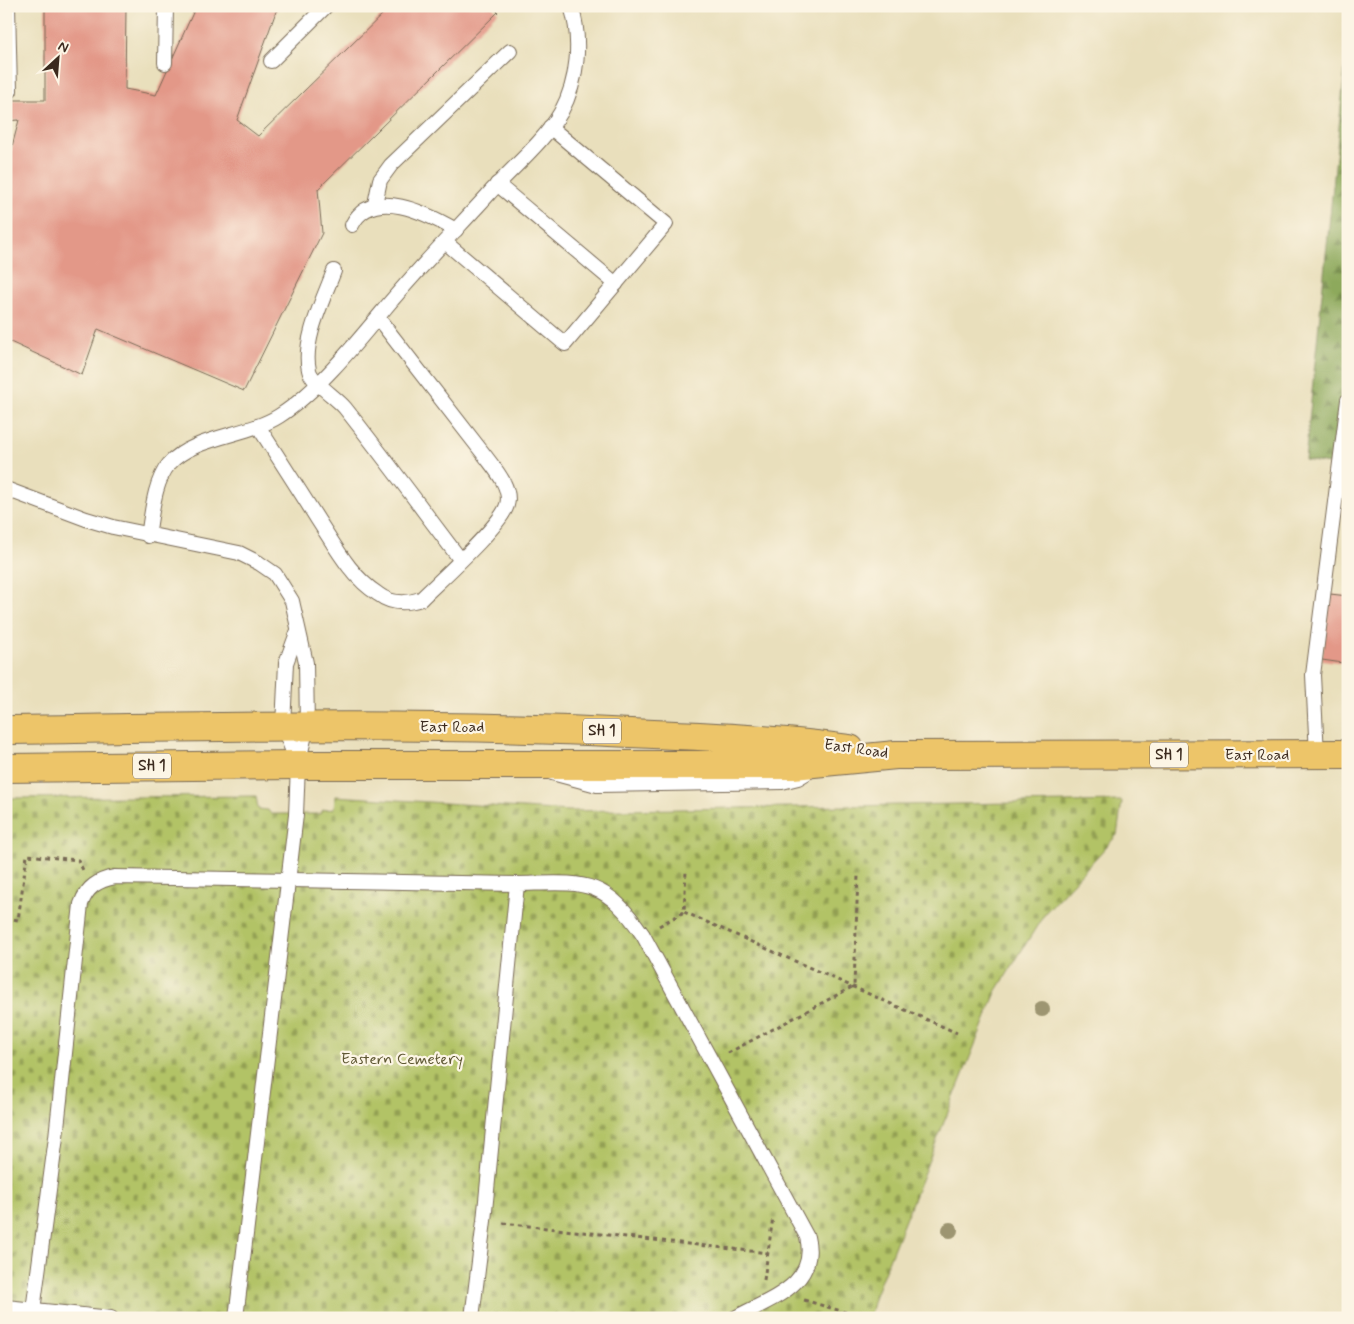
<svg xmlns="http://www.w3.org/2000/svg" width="1354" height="1324" font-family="Mynerve,sans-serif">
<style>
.forest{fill:url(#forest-firs);stroke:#646a3c}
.cemetery{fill:url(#cemetery-stones);stroke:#767642}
.building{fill:#e39888}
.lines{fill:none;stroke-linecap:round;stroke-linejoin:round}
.service-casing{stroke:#786955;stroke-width:16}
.trunk-casing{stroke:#786955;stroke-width:30}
.path{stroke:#786955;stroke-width:3;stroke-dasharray:4 4;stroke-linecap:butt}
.service{stroke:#fff;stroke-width:14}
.trunk{stroke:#edc569;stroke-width:28}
.tree{fill:#9d9571}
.labels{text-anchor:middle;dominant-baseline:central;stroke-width:4.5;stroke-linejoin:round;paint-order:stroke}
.shield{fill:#fcf5e5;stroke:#75675a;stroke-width:1}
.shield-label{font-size:15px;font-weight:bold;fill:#3b2a1e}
.street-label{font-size:16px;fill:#3b2a1e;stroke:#fcf5e5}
.park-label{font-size:16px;fill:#5f5834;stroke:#fcf5e5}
</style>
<defs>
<pattern id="forest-firs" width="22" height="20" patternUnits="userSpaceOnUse" patternTransform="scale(1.25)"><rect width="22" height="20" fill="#8da95b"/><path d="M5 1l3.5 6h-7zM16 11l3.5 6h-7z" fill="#748a4b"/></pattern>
<pattern id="cemetery-stones" width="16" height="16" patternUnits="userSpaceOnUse" patternTransform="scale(1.25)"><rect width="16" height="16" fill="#b2c366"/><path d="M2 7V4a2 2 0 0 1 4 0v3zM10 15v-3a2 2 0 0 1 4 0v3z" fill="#929f53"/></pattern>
</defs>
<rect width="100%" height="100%" fill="#fcf5e5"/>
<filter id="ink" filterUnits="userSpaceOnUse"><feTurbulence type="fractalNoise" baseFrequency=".02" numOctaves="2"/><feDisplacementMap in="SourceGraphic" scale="10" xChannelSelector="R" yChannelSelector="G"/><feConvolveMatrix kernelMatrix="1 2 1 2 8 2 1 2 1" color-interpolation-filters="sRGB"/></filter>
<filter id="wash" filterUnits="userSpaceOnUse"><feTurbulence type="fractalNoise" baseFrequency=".0096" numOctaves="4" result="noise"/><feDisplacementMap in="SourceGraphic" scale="20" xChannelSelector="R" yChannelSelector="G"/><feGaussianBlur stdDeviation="1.12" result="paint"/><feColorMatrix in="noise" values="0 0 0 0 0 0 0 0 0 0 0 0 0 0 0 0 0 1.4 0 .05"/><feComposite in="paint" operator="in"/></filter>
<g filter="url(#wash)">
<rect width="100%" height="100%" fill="#e9dfbc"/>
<!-- forest -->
<polygon class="forest" points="1348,39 1348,467 1305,460"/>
<!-- cemetery -->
<polygon class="cemetery" points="256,796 258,809 268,810 271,814 320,814 323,810 334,809 335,796 569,811 1122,801 1117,835 1045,913 996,992 875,1295 869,1318 6,1318 6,798"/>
<g id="blocks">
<!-- building -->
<g class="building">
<polygon points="45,6 126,6 125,89 156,95 196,6 278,6 237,120 258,136 391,6 492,6 498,12 318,189 322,233 244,391 98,329 82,375 6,340 6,201 12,190 6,188 6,169 19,120 6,121 6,96 8,100 45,100"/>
<polygon points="1330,594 1348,596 1348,646 1345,646 1343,663 1322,660"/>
</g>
</g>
</g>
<g filter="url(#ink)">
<use href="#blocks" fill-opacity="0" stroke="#786955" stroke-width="1"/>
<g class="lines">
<defs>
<g id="service">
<polyline points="8,6 10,91"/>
<polyline points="271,61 326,6"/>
<polyline points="165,63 166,6"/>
<polyline points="497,184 616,284"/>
<polyline points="375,204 380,180 391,165 510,51"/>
<path d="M352,225C372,185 428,214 456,230"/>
<polyline points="445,242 565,344 666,224 550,127"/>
<path d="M334,271C324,298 302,341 309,370C311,382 336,397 345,408C384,457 422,509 460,559"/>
<path d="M258,426C278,457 298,488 318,520C335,546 351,577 378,594C391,604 406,604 421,599C439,581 501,526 507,505C512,488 495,469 486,457L378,318"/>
<polyline points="6,489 86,519 113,527 239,553 259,563 275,574 292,601 306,663 307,726 298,765 296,815 236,1318"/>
<path d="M148,536C152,513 154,482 169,464C194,436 248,436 279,416C317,392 358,341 387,306C419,268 453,233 486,197C510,169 542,145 561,112C578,81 582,40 571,6"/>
<polyline points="297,633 286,663 283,726 298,765"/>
<polyline points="1317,755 1313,675 1348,400"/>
<polyline points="552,773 597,785 782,782 798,778 813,769"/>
<polyline points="6,1307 111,1318"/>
<path d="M32,1318L56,1137L81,904C87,887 98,880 115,877L517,884"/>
<path d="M472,1318L484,1221L517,884C582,883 603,876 643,935L807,1237C819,1285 769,1299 735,1318"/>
</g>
<g id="trunk">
<path d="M6,730C214,727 422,722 630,733C704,736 777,739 850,749"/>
<polyline points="6,768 298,765 793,765 896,755 1348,754"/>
</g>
</defs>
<!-- service casing -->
<use href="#service" class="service-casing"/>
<!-- trunk casing -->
<use href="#trunk" class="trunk-casing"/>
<!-- path -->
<g class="path">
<polyline points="684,912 957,1033"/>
<polyline points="6,918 18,920 27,855 78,860 83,870"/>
<polyline points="659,926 684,912 686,871"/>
<polyline points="728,1053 854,986 858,875"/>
<polyline points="503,1223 768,1253"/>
<polyline points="764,1280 773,1217"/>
<polyline points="804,1300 851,1314"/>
</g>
<!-- service -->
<use href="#service" class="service"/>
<!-- trunk -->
<use href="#trunk" class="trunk"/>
</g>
<!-- trees -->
<g class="tree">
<circle cx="1042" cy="1009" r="8"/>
<circle cx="950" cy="1230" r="8"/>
</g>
</g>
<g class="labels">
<!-- shield labels -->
<g class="shield">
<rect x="583" y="718.5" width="38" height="25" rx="4"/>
<rect x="1150" y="742.5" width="38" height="25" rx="4"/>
<rect x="133" y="753.5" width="38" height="25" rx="4"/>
</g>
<g class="shield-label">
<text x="602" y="731">SH 1</text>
<text x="1169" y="755">SH 1</text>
<text x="152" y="766">SH 1</text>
</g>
<!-- street labels -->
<g class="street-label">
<text x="452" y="727">East Road</text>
<text transform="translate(856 749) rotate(8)">East Road</text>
<text x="1257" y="755">East Road</text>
</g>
<!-- park labels -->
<g class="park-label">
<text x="402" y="1059">Eastern Cemetery</text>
</g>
</g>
<!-- margin -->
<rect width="1354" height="1324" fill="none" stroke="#fcf5e5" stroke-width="25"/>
<!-- north arrow -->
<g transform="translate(58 58) rotate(26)" stroke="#fcf5e5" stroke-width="4" paint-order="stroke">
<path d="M0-4L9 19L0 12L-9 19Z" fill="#3b2a1e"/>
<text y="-8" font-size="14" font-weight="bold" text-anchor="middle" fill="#3b2a1e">N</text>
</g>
</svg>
